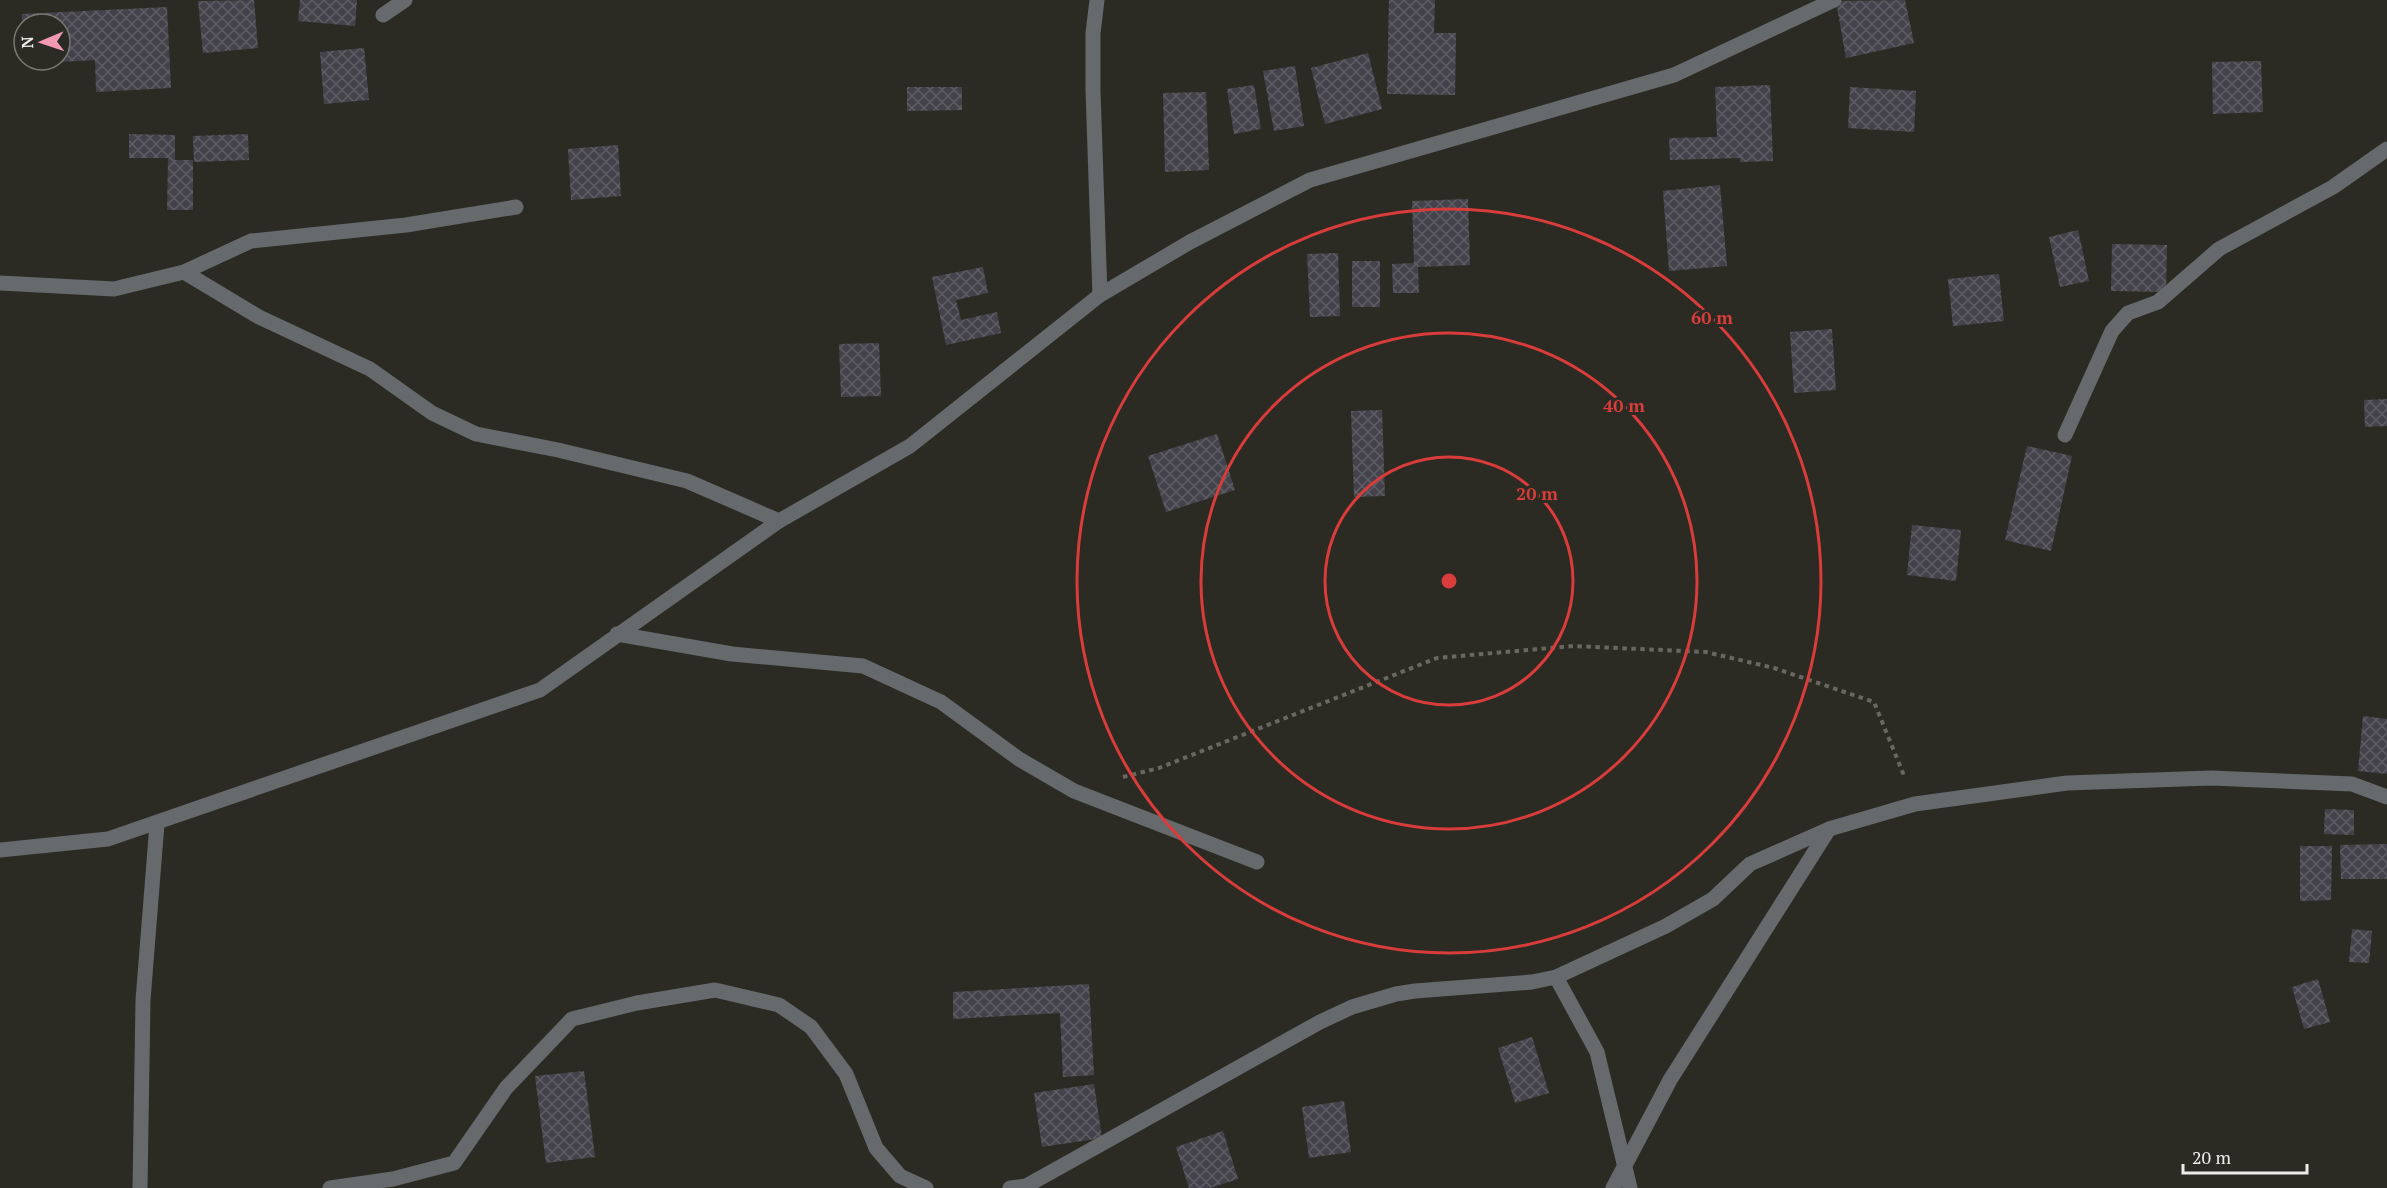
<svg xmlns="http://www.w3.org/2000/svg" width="2387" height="1188" font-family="'PT Serif',serif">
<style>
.building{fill:url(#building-cross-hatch)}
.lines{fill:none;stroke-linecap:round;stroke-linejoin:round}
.path{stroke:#686760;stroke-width:4;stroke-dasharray:4.5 4.5;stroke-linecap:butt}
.minor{stroke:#666a6d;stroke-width:15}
.ring{fill:none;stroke:#d83c3b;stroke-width:3}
.centre{fill:#d83c3b;stroke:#2c2b23;stroke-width:3}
.ring-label{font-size:18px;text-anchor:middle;font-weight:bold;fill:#d83c3b;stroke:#2c2b23;stroke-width:6;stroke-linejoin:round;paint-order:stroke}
</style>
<defs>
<pattern id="building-cross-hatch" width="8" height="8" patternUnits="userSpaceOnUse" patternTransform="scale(1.5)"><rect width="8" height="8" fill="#44434b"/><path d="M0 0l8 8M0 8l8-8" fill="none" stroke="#5f5e65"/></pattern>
</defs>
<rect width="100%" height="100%" fill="#2c2b23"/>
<!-- building -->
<g class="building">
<polygon points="254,0 258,48 203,53 198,1"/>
<polygon points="300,0 357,0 355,26 298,21"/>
<polygon points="1389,0 1435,0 1434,33 1456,33 1455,95 1387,94"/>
<polygon points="1905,0 1914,43 1846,58 1836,1"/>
<polygon points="167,7 171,88 96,92 95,60 24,64 24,60 60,60 60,24 22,24 22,14"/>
<polygon points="364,48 369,100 324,104 320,52"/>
<polygon points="1368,53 1382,109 1325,124 1311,68"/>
<polygon points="2261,61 2263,112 2213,114 2212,62"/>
<polygon points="1295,66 1304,126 1274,131 1263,71"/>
<polygon points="1254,85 1261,129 1234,134 1227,89"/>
<polygon points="1770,85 1773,161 1740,162 1740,158 1670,160 1669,138 1717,137 1715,87"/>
<polygon points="907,87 962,87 962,110 907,111"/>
<polygon points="1850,87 1916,91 1914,132 1848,128"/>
<polygon points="1206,92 1209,170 1165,172 1163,93"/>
<polygon points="129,134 175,135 175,160 193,160 193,210 167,210 168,158 129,158"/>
<polygon points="248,134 249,160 194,162 193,136"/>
<polygon points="618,145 621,196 571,200 568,149"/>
<polygon points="1720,185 1727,266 1669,271 1663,191"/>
<polygon points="1468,199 1470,265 1418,267 1419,293 1393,293 1392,264 1414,263 1412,201"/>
<polygon points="2078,230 2089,281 2060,287 2049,237"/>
<polygon points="2112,244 2167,245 2166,292 2111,291"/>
<polygon points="1338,253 1340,316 1310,317 1307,254"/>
<rect x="1352" y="261" width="28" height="46"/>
<polygon points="983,267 988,293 956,300 961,320 997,312 1001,333 946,345 932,277"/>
<polygon points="1999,274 2004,321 1953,326 1948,279"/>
<polygon points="1832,329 1836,390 1794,393 1790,332"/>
<polygon points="879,343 881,396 841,397 839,344"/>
<polygon points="2387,399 2387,426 2365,427 2364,400"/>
<polygon points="1382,410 1385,496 1354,497 1351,411"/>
<polygon points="1217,434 1235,490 1166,512 1148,456"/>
<polygon points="2027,446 2072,456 2051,551 2005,540"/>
<polygon points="1912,525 1961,530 1956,581 1907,575"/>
<polygon points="2363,716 2387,719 2387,774 2358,771"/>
<polygon points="2325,809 2354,810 2354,835 2324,834"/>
<polygon points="2387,844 2387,879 2341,879 2340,845"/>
<polygon points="2300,846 2332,846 2331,900 2300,901"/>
<polygon points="2352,929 2372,931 2369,963 2349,962"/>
<polygon points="2318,979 2330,1022 2304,1029 2292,987"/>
<polygon points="1089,984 1094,1075 1063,1077 1060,1013 953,1019 953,992"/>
<polygon points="1532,1037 1549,1093 1515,1103 1498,1048"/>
<polygon points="584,1071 595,1157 546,1163 535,1076"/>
<polygon points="1094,1084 1102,1138 1042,1147 1034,1093"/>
<polygon points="1344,1101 1351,1152 1309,1158 1302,1107"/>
<polygon points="1223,1131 1238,1179 1210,1188 1189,1188 1176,1147"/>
</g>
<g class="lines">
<!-- path -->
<polyline class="path" points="1123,777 1159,768 1437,658 1573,646 1706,652 1774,668 1874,702 1905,778"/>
<!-- minor -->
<g class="minor">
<polyline points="1097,0 1093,33 1093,91 1100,295"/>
<polyline points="383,15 405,0"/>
<polyline points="184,272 259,317 370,369 432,413 476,434 558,450 687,481 779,521"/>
<polyline points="0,283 114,289 184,272 251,241 406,225 516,207"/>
<polyline points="2065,435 2112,331 2128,313 2158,302 2219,249 2333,187 2387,149"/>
<polyline points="617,634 732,654 863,666 941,702 1019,759 1074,791 1257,862"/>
<polyline points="0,850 108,839 540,690 779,521 910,446 1100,295 1190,242 1310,180 1674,75 1834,0"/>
<polyline points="1556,977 1597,1052 1630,1188"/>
<polyline points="140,1188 143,1000 157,824"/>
<polyline points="330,1188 393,1179 454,1163 506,1088 572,1019 637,1003 715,990 779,1005 811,1027 846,1074 876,1148 900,1176 926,1188"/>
<polyline points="1010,1188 1026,1186 1320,1022 1352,1007 1396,994 1415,991 1532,982 1556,977 1666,926 1713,899 1750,864 1829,829 1915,804 2067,783 2211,778 2352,784 2387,797"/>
<polyline points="1613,1188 1670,1080 1829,829"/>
</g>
</g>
<!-- distance rings -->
<g class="ring">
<circle cx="1449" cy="581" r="124"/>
<circle cx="1449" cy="581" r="248"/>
<circle cx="1449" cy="581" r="372"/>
</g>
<circle cx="1449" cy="581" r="9" class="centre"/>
<g class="ring-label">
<text x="1712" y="324">60 m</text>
<text x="1624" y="412">40 m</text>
<text x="1537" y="500">20 m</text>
</g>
<!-- north arrow -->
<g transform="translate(42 42) rotate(268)"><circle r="28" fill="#2c2b23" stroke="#797871" stroke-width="1.5"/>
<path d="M0-4.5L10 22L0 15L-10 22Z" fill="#f19ab1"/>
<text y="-9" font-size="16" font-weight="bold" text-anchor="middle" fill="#edece7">N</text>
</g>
<!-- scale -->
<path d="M2183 1164v9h124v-9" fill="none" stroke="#edece7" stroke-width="3"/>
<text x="2192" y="1164" font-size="18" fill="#edece7" stroke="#2c2b23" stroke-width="4.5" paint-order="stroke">20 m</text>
</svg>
